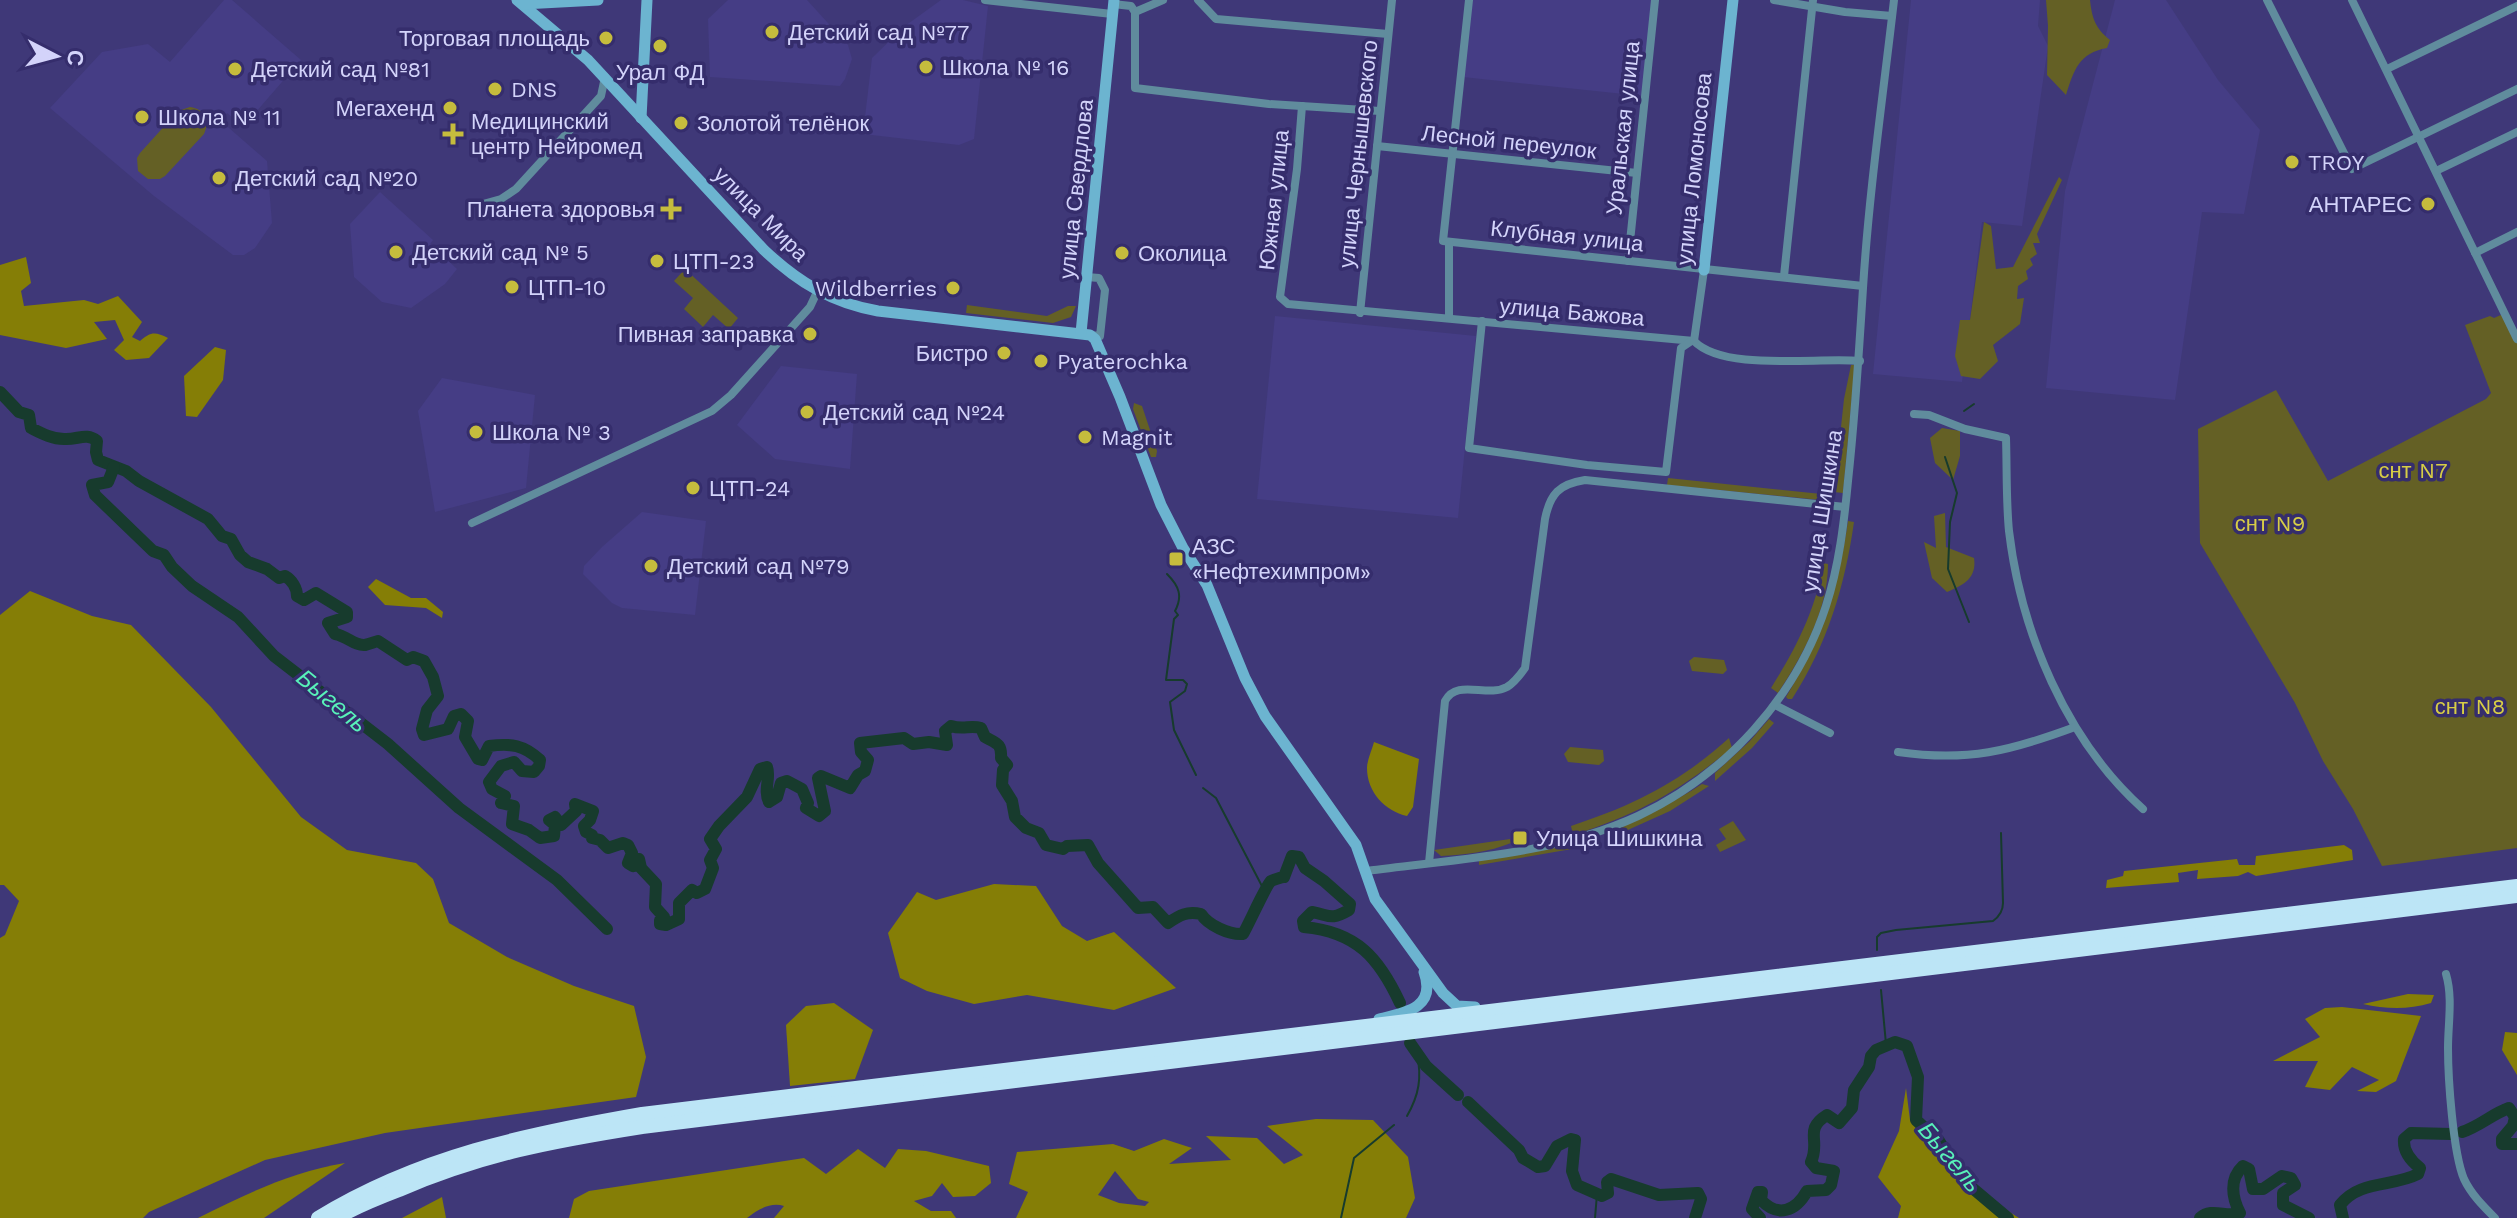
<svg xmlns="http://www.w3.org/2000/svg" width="2517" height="1218" font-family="'Work Sans',sans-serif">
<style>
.built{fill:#453d85}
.green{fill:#646025}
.forest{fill:#857e06;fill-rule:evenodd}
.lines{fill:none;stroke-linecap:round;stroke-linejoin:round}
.stream{stroke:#173b2d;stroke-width:2}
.river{stroke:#173b2d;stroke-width:12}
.street{stroke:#608c9d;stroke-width:8}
.secondary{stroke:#6cb4d0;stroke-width:11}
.highway{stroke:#bce5f6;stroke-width:14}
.poi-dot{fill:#c5bc3d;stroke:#352d6c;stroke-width:3}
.labels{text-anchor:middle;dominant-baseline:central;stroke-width:7;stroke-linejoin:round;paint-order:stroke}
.poi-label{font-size:22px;fill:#d3d3fa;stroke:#352d6c;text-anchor:start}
.street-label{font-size:22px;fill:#d3d3fa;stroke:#352d6c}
.park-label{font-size:22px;fill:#d7cd46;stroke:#352d6c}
.water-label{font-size:24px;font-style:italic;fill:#58f1b9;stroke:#352d6c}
</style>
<rect width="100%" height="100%" fill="#3f3878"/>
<!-- built -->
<g class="built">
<polygon points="224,0 232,0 301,60 243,127 227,113 221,121 267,161 272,223 255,248 244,255 233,255 154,196 50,108 102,52 148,44 170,62"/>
<polygon points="728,0 807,0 848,45 852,59 845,79 840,86 710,77 708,19"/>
<polygon points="941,0 963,0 988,6 974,139 959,145 863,134 872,58 905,26"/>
<polygon points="1472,0 1652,0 1643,96 1463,77"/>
<polygon points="1911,0 2040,0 2038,26 2048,46 2022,226 1982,222 1962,382 1873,374"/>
<polygon points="2115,0 2166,0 2218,80 2260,130 2244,214 2202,212 2175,400 2046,388 2065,191"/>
<polygon points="380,192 433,240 430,244 457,269 445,284 411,308 382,302 354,277 350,224"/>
<polygon points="1275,316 1476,336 1458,518 1257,499"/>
<polygon points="781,366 857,374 850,469 775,459 737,425"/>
<polygon points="442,378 535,395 526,488 435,512 418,411"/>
<polygon points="642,512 706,521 695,615 622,608 612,603 583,574 584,566 602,547"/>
</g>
<!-- green -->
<g class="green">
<path d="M2046,0H2090C2092,18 2095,28 2110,40L2107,48C2079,53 2074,70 2066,95L2047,75L2048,26Z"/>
<path d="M190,107C205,109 210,121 204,134L165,176L160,179H148L138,171L137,158L140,153L178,111Z"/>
<polygon points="2059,177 2062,180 2037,234 2040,243 2033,243 2037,254 2030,259 2033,265 2026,271 2028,279 2018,286 2017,299 2024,298 2020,324 1993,345 1998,361 1980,379 1961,376 1955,356 1960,320 1970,320 1984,222 1991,226 1996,269 2013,267"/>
<polygon points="685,269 738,318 729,329 713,315 703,327 684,309 693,298 674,281"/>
<polygon points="967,305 1047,316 1068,306 1076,306 1071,317 1053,323 966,313"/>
<polygon points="2503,314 2517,342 2517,848 2382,866 2353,809 2323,761 2295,703 2200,543 2198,429 2276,390 2328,481 2486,399 2491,393 2465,325 2490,316 2494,318"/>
<polygon points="1851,365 1855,365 1843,493 1834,492 1844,399"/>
<polygon points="1134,403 1142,406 1157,451 1156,457 1151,457 1133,409"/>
<polygon points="1942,428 1960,431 1960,456 1953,480 1935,463 1930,438"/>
<polygon points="1668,478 1831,495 1831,501 1667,485"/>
<path d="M1945,513L1946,547L1974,558C1977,578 1964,585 1947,592L1932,578L1924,542L1936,548L1934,516Z"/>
<path d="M1848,521L1854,522C1845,586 1827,645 1792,699H1788L1786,697C1821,639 1838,588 1848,521Z"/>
<path d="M1823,563L1828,564C1828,610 1803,655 1778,693L1771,688C1795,650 1817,608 1823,563Z"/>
<polygon points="1694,657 1724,660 1727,670 1723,674 1692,671 1689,661"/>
<polygon points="1769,719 1774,723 1752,748 1715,781 1715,773 1750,741"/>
<path d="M1729,738L1732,748C1679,791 1639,814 1573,835L1571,826C1634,805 1679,783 1729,738Z"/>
<polygon points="1570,747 1603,750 1604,761 1599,765 1568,762 1564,754"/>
<path d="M1702,784L1709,786L1670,811L1610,838L1609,835C1639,816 1672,804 1702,784Z"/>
<polygon points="1733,821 1746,840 1720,852 1716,845 1726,839 1719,829"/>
<path d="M1510,839L1511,843C1489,852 1464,855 1441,856L1434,850Z"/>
<polygon points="1571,843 1572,849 1479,865 1479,860"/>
</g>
<!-- forest -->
<g class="forest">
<path d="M26,257L31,283L21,291L24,306L84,300L98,304L118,296L142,322L132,337L140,341C150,332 155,331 168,338L149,358L126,360L114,350L124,340L115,320L94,322L107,339L66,348L0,335V265Z"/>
<polygon points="215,347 226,350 223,380 197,417 186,416 184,376"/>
<polygon points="376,579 411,598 426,598 443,612 442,618 426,608 385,605 368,587"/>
<polygon points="30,591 92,616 131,625 211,707 301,817 347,850 416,863 433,879 449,923 507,957 574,986 634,1006 646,1057 636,1097 385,1133 265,1160 149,1212 143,1218 0,1218 0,938 5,935 19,901 4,885 0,885 0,615"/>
<path d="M1374,742L1419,759L1413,807L1407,816C1385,811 1367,792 1367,768C1367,760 1372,750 1374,742Z"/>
<polygon points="2344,845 2352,850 2353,860 2256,876 2248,872 2238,876 2197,879 2198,870 2178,873 2179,882 2106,888 2107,880 2123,876 2124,871 2237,859 2239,865 2255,865 2256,856"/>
<polygon points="994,884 1036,886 1062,926 1087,941 1114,932 1176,988 1114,1010 1027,995 974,1004 927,991 900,978 888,933 917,892 936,900"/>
<path d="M2408,994L2434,995L2431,1003C2408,1010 2385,1009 2363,1004Z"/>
<polygon points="834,1003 873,1030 855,1079 790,1086 786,1025 806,1006"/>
<polygon points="2342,1007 2421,1016 2396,1081 2376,1092 2357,1091 2379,1080 2352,1067 2330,1090 2305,1087 2318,1061 2273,1061 2320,1037 2305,1019 2325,1008"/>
<polygon points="2505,1032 2517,1033 2517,1075 2502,1050"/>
<path d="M1906,1088L1910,1120C1948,1150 1977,1193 2019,1218H1898L1901,1206L1878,1177L1899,1131Z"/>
<path d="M1316,1119L1373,1120L1408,1157L1415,1198L1406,1218H1016L1028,1192L1009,1184L1017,1152L1113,1144L1134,1151L1164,1139L1192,1148L1169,1164L1231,1160L1206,1136L1257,1138L1284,1164L1303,1155L1267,1126ZM1115,1171L1138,1199L1149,1202L1145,1206L1119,1203L1098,1195Z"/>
<path d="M858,1149L885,1168L898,1149L926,1151L989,1166L991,1183L975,1196L953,1197L942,1183L932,1196L914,1201L931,1211H951L956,1218H774L784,1206C771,1202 758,1209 747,1218H569L574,1199L589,1191L804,1158L826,1174Z"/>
<path d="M345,1163L264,1218H198C246,1194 291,1172 345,1163Z"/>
<polygon points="442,1197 446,1218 402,1218"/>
</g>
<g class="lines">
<!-- stream -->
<g class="stream">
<polyline points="1964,411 1974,404"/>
<polyline points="1945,457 1957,493 1950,522 1948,569 1969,622"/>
<path d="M1167,574C1179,586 1183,596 1175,611L1178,615L1174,619L1166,680H1183L1187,684L1185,691L1170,702L1174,730L1196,775"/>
<polyline points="1203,788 1216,798 1264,890"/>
<path d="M1877,950V937L1881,933L1896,930L1993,921C2000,916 2003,911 2003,903L2001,833"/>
<polyline points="1881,990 1886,1044"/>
<path d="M1407,1116C1419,1095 1422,1078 1417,1053"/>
<polyline points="1341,1218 1354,1158 1394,1125"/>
<polyline points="1595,1218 1597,1194"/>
</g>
<!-- river -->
<g class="river">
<path d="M0,392L19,412L29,415L31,428C41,433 52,439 64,439C78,440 86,432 97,441L96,452L98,460L126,471L139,481L208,519L222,536L231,539L240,555L248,562L267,569L279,578L285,576C292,580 297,588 297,596L304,600L316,593L347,612V617L328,623L335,634C347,636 355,646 365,645C370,644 374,642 378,641L407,660L413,657L424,661L433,677L438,696L427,710L422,729L424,735L448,729L454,716L461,714L468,721L465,737L478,759L482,760L489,746C511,743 524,745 540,760L539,766L534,772L522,771L514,762L501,766L489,782L492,789L505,796L501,803L514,806L512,824L529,830L540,838L554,836L555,825L549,820L555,817L561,825L576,811L575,804L593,811L590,820L584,826L586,832L592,835V838L600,840L608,848L623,843L628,845L632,853L628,863L633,866L639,859L641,868L656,884L655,907L664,917L660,920V924L666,925L679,919V903L692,890L697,893L705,889L713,868L710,860L716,849L710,839L719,826L747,797L760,769L767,767C771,778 763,789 769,802L777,797L781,783L787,781L802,789L808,803L806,808L819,816L825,811L818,778L821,776L850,788L858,775L865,771L868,760L861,752L860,743L904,738L913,744L929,742L947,745L945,731L951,726C963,730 970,725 981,728L985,737C996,743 1002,743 1001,758L1007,765L1003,770L1002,785L1012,801L1015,817L1026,828L1039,833L1046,845L1063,849L1067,846L1088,845L1098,863L1138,908L1153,907L1168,923C1180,915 1187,911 1201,914C1208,925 1229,935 1243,934C1249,924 1266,885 1271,881C1273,880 1282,877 1284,877L1292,856L1299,857L1305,868L1324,881L1350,904L1349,910C1330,921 1330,915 1312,912L1303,921L1304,927C1357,932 1379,958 1400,1003"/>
<polyline points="114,467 108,482 92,485 95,495 153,551 164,555 172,567 192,586 238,617 274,656 388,744 459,808 557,880 607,929"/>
<polyline points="1410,1043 1426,1066 1458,1095"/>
<polyline points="1468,1102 1519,1150 1523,1158 1538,1167 1545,1166 1557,1146 1571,1139 1575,1140 1572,1171 1577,1185 1602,1196 1608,1193 1607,1182 1611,1179 1659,1195 1698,1193 1701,1199 1695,1218"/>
<path d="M2462,1132C2480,1126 2492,1114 2509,1108L2515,1117L2513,1126L2502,1139V1144H2517"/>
<path d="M1760,1218L1752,1209L1758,1192H1762L1761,1200C1778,1218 1796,1211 1807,1191L1826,1190L1831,1185L1834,1171L1816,1168L1811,1162C1821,1140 1803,1130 1827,1115L1839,1123L1852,1108L1854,1090L1869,1067L1871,1056L1876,1050L1895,1042L1907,1046L1918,1077L1916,1120L1939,1141L1964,1181L2008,1218"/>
<path d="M2200,1218C2212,1207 2226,1218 2240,1213C2232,1198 2229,1179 2243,1166L2249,1169L2253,1189H2263L2282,1176L2291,1178L2295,1185L2283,1193V1205L2309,1218"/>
<path d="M2343,1218L2340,1205C2359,1180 2393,1187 2418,1174L2420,1168C2411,1161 2403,1151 2404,1139L2411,1133L2451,1134"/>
</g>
<!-- street -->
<g class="street">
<polyline points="985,0 1112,14"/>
<polyline points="1198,0 1216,19 1388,34"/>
<polyline points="1469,0 1443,241 1863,286"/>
<polyline points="1774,0 1845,12 1892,16"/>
<polyline points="2267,0 2352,169 2517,89"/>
<polyline points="2352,0 2517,339"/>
<polyline points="1113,4 1131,6 1135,12 1135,88 1269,104 1380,111"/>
<polyline points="1135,12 1163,0"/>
<polyline points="2387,69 2517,6"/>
<path d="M1302,106L1297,169L1280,297L1288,304L1694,341C1724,372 1818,357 1860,361"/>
<polyline points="1377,146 1637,173"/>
<polyline points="2436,171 2517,132"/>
<polyline points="483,204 501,199 516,189 601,96 605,77"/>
<polyline points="2475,253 2517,232"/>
<polyline points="1628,261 1655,0"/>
<polyline points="1784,276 1813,0"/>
<polyline points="1087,277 1099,278 1105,290 1100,336 1090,335"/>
<polyline points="1360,313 1392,0"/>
<polyline points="1449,318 1449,242"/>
<polyline points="1482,321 1469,448 1587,465 1666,472 1681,348 1690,342"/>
<polyline points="1694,341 1704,270"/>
<path d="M1914,414L1929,415L1965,429L2006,438C2007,469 2006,500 2009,531C2021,632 2066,740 2143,809"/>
<polyline points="472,523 712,411 731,395 810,307 817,292"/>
<polyline points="1775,705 1830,733"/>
<path d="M1898,752C1968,762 2010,751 2075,727"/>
<path d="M1429,863L1445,701C1457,678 1487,698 1507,687C1515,682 1520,675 1525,668L1545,519C1550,494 1559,484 1585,480L1845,507"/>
<path d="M1367,871C1457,859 1554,855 1638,816C1725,775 1796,698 1826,606C1839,566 1844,523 1848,481C1855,417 1859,353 1863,288C1869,192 1883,96 1894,0"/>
<path d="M2446,974C2453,998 2448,1023 2448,1048C2448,1078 2453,1153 2464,1179C2471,1194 2483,1206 2495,1218"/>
</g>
<!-- secondary -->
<g class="secondary">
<path d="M517,0L588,60L764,250C798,282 832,303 878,311L1090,335L1095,339L1120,397L1161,505L1183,548L1207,585L1245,678L1265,716L1356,845L1375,899L1443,993L1457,1006L1475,1007"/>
<polyline points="523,4 598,0"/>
<polyline points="641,118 647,0"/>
<polyline points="1704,270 1733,0"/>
<polyline points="1081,333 1114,0"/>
<path d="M1379,1019C1405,1013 1437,1008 1424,972"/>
</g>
<!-- highway -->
<g class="highway">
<path d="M318,1218C419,1156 527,1134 642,1114L2517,886"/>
<path d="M337,1218C357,1206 378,1198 399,1190C483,1154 553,1141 642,1127L2517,896"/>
</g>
</g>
<!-- markers -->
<g class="poi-dot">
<circle cx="772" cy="32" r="8"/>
<circle cx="606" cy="38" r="8"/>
<circle cx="660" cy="46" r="8"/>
<circle cx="926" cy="67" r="8"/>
<circle cx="235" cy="69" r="8"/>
<circle cx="495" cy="89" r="8"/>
<circle cx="450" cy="108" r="8"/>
<circle cx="142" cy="117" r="8"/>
<circle cx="681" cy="123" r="8"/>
<path d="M449 122h8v8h8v8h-8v8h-8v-8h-8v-8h8z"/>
<circle cx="2292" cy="162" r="8"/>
<circle cx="219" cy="178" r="8"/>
<circle cx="2428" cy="204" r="8"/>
<path d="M667 197h8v8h8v8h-8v8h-8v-8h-8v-8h8z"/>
<circle cx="396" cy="252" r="8"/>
<circle cx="1122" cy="253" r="8"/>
<circle cx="657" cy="261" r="8"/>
<circle cx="512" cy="287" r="8"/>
<circle cx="953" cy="288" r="8"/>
<circle cx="810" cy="334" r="8"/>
<circle cx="1004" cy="353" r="8"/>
<circle cx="1041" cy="361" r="8"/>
<circle cx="807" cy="412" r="8"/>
<circle cx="476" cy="432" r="8"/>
<circle cx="1085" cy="437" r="8"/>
<circle cx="693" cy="488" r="8"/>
<rect x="1168" y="551" width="16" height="16" rx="4"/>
<circle cx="651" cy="566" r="8"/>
<rect x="1512" y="830" width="16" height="16" rx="4"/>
</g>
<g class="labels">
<!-- poi labels -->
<g class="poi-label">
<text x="788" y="32">Детский сад №77</text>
<text x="590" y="38" text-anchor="end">Торговая площадь</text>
<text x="942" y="67">Школа № 16</text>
<text x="251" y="69">Детский сад №81</text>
<text x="660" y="72" text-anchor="middle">Урал ФД</text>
<text x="511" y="89">DNS</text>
<text x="434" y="108" text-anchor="end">Мегахенд</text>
<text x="158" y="117">Школа № 11</text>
<text x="471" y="121">Медицинский<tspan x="471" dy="25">центр Нейромед</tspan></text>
<text x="697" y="123">Золотой телёнок</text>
<text x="2308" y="162">TROY</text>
<text x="235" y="178">Детский сад №20</text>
<text x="2412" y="204" text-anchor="end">АНТАРЕС</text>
<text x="655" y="209" text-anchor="end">Планета здоровья</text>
<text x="412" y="252">Детский сад № 5</text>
<text x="1138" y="253">Околица</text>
<text x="673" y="261">ЦТП-23</text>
<text x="528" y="287">ЦТП-10</text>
<text x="937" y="288" text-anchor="end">Wildberries</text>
<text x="794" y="334" text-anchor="end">Пивная заправка</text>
<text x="988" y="353" text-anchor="end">Бистро</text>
<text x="1057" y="361">Pyaterochka</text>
<text x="823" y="412">Детский сад №24</text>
<text x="492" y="432">Школа № 3</text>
<text x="1101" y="437">Magnit</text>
<text x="709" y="488">ЦТП-24</text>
<text x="1192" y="546">АЗС<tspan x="1192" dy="25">«Нефтехимпром»</tspan></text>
<text x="667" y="566">Детский сад №79</text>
<text x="1536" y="838">Улица Шишкина</text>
</g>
<!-- street labels -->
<g class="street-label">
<text transform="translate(1623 128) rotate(-84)">Уральская улица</text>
<text transform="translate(1509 142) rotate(6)">Лесной переулок</text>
<text transform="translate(1358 154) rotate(-84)">улица Чернышевского</text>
<text transform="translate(1694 169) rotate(-84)">улица Ломоносова</text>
<text transform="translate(1076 189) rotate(-84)">улица Свердлова</text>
<text transform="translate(1274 200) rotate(-84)">Южная улица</text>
<text transform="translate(761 214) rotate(45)">улица Мира</text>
<text transform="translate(1567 236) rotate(6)">Клубная улица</text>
<text transform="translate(1572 312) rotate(5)">улица Бажова</text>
<text transform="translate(1822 511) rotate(-81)">улица Шишкина</text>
</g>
<!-- park labels -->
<g class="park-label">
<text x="2413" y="470">снт N7</text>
<text x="2270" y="523">снт N9</text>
<text x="2470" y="706">снт N8</text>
</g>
<!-- water labels -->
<g class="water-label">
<text transform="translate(332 701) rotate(40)">Быгель</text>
<text transform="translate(1950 1157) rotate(50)">Быгель</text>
</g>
</g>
<!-- north arrow -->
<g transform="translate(56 56) rotate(96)" stroke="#352d6c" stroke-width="6" paint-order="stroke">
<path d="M0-6L14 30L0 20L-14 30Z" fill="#d3d3fa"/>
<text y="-12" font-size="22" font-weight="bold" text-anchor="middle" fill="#d3d3fa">С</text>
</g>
</svg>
